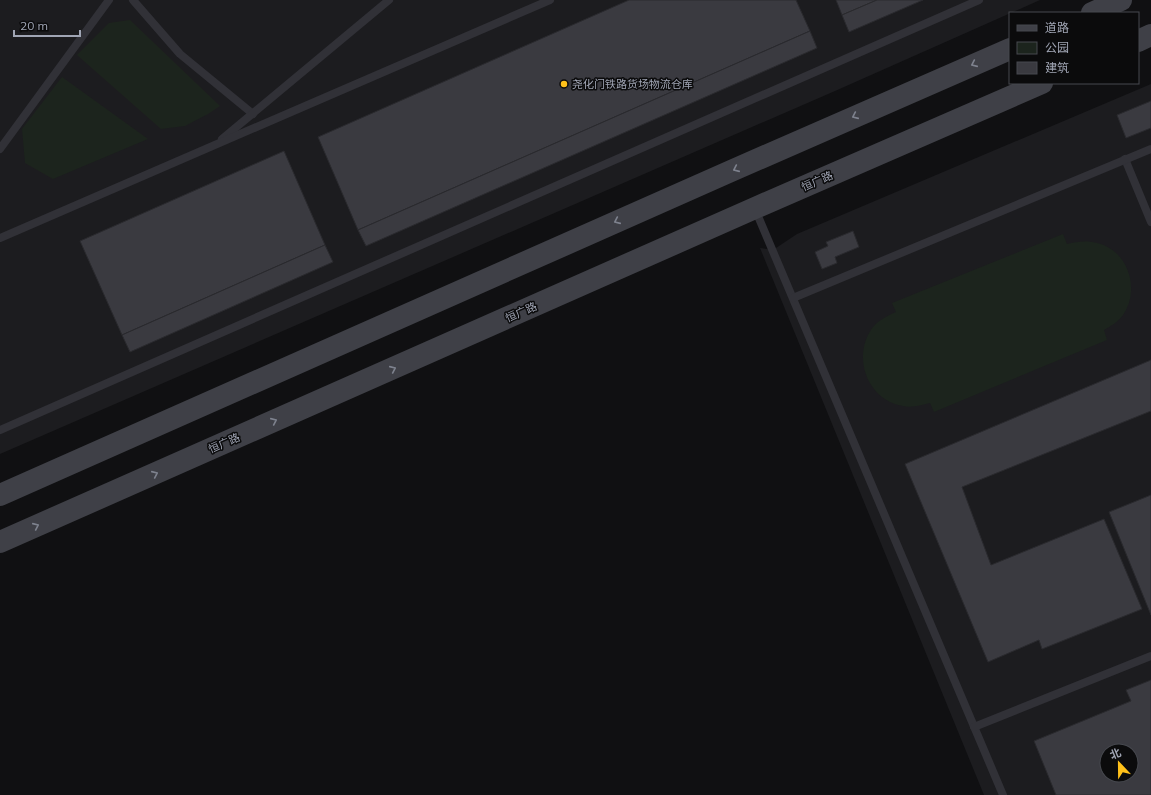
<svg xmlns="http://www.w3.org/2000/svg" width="1151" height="795" font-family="Mulish,'Noto Sans SC',sans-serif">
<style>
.built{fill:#1c1c1f;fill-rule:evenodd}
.green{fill:#1c241d}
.building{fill:#3a3a40;stroke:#2a2a2e;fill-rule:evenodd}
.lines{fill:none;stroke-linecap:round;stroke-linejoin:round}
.lane{stroke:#313137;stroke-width:8}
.secondary{stroke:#3f4047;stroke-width:22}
.oneway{stroke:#7e828e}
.poi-dot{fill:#ffc11a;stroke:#0b0b0c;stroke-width:1.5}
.labels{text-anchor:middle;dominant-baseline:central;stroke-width:3;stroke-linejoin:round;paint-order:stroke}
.poi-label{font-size:11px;fill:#a0a5b4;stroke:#0b0b0c;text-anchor:start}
.street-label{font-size:11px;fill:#a0a5b4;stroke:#0b0b0c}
</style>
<rect width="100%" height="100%" fill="#101012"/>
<!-- built -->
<g class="built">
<polygon points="0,0 1040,0 835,91 0,454"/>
<path d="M1151,84V795H984L760,248L773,250L797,234ZM1107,751H1131V775H1107Z"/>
</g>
<!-- green -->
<g class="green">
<polygon points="130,20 220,106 208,114 185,126 161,129 77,55 109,23"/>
<polygon points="62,77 148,139 53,179 25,163 22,129"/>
<path d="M1063,234L1067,244C1075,242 1083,241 1092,242C1126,246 1142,287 1123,315C1118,322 1111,326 1104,330L1107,340L934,412L930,403C921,405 913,408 903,406C867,400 851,356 873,327C879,320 887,316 896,312L892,303Z"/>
</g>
<!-- building -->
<g class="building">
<polygon points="629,0 796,0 810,31 358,230 318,137"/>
<polygon points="836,0 877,0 842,15"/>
<polygon points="877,0 923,0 849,32 842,15"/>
<polygon points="810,31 817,48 366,246 358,230"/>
<polygon points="1151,101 1151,128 1126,138 1117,115"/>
<polygon points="284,151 325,245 122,335 80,241"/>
<polygon points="853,231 859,247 835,257 837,263 822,269 815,252 828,246 826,242"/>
<polygon points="325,245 333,262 130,352 122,335"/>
<polygon points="1151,360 1151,411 962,487 991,565 1104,519 1142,609 1042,649 1039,640 988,662 905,464"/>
<polygon points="1151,495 1151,615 1109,512"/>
<path d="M1151,680V795H1056L1034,741L1131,701L1126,690ZM1107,751H1131V775H1107Z"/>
</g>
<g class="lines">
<!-- lane -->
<g class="lane">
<polyline points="133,0 180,54 253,114"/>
<polyline points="222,139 389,0"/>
<polyline points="0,149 109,0"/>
<polyline points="1125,159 1151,222"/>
<polyline points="755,209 1003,795"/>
<polyline points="0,238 550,0"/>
<polyline points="793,298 1151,149"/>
<polyline points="0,430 979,0"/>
<polyline points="974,727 1151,656"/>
</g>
<!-- secondary -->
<g class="secondary">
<polyline points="1092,13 1121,0"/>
<polyline points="1138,41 1151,35"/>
<polyline points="0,495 731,171 1010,49"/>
<polyline points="0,542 755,208 1042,83"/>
</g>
</g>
<!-- one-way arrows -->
<defs><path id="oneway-chevron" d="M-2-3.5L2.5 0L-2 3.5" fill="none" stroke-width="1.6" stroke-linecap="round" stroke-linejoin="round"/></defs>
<g class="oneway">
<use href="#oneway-chevron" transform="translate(974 64) rotate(156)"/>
<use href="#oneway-chevron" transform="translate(855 116) rotate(156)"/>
<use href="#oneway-chevron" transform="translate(736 169) rotate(156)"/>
<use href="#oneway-chevron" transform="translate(617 221) rotate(156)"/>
<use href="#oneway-chevron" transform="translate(393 369) rotate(-24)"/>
<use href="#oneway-chevron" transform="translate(274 421) rotate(-24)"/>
<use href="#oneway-chevron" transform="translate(155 474) rotate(-24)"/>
<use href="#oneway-chevron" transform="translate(36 526) rotate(-24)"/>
</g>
<!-- markers -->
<circle class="poi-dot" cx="564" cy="84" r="4"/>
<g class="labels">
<!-- poi labels -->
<g class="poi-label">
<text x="572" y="84">尧化门铁路货场物流仓库</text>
</g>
<!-- street labels -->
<g class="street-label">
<text transform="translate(817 181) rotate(-24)">恒广路</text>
<text transform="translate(521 312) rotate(-24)">恒广路</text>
<text transform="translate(224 443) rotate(-24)">恒广路</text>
</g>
</g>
<!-- legend -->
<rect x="1009" y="12" width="130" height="72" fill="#0b0b0c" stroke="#47494f"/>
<rect x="1017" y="25" width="20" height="6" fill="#3f4047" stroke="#47494f"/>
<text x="1045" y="32" font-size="12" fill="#a0a5b4">道路</text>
<rect x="1017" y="42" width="20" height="12" fill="#1c241d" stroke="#47494f"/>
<text x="1045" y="52" font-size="12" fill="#a0a5b4">公园</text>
<rect x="1017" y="62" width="20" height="12" fill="#3a3a40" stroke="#47494f"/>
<text x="1045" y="72" font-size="12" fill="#a0a5b4">建筑</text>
<!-- north arrow -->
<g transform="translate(1119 763) rotate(338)"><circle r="19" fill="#0b0b0c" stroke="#47494f"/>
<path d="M0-3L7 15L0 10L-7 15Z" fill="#ffc11a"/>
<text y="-6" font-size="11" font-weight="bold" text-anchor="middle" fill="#a0a5b4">北</text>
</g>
<!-- scale -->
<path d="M14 30v6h66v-6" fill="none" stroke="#a0a5b4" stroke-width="2"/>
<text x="20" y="30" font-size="12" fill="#a0a5b4" stroke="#0b0b0c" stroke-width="3" paint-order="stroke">20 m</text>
</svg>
